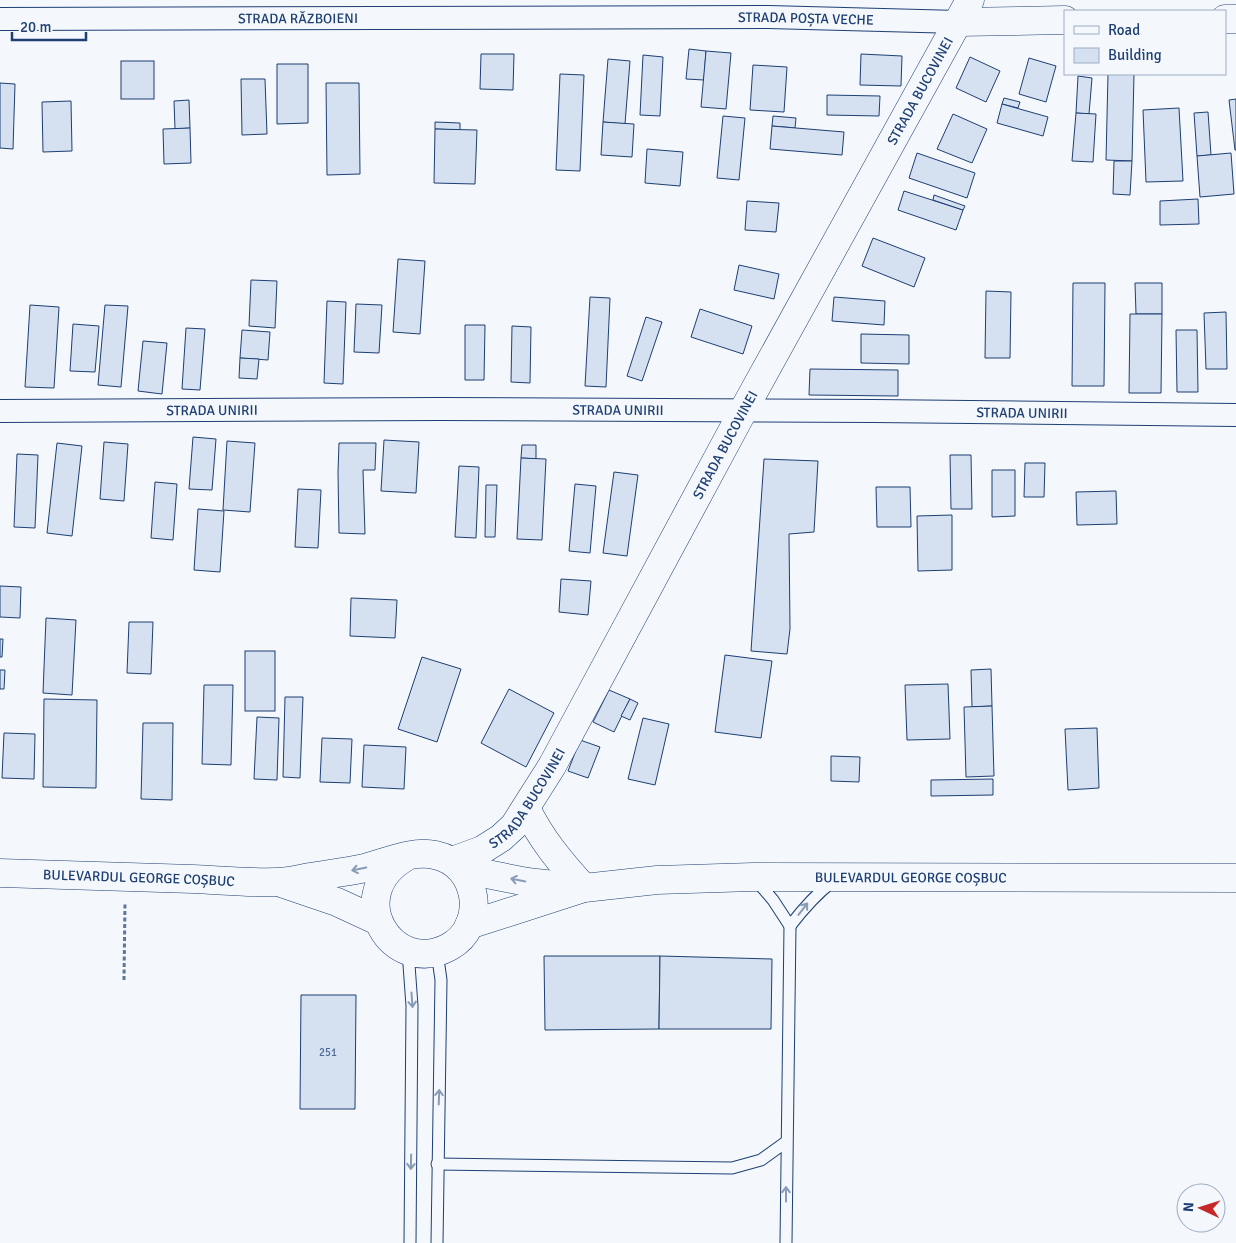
<svg xmlns="http://www.w3.org/2000/svg" width="1236" height="1243" font-family="Signika,sans-serif">
<style>
.building{fill:#d5e0f0;stroke:#1d3f73}
.lines{fill:none;stroke-linecap:round;stroke-linejoin:round}
.lane-casing{stroke:#1d3f73;stroke-width:13}
.street-casing{stroke:#1d3f73;stroke-width:24}
.secondary-casing{stroke:#1d3f73;stroke-width:29}
.primary-casing{stroke:#1d3f73;stroke-width:29}
.path{stroke:#5e769c;stroke-width:3;stroke-dasharray:4 2.5;stroke-linecap:butt}
.lane{stroke:#f4f7fb;stroke-width:11}
.street{stroke:#f4f7fb;stroke-width:22}
.secondary{stroke:#f4f7fb;stroke-width:28}
.primary{stroke:#f4f7fb;stroke-width:28}
.oneway{stroke:#889bb7}
.labels{text-anchor:middle;dominant-baseline:central;stroke-width:4;stroke-linejoin:round;paint-order:stroke}
.number-label{font-size:11px;fill:#4b6792}
.street-label{font-size:14px;fill:#1d3f73;stroke:#f4f7fb}
</style>
<rect width="100%" height="100%" fill="#f4f7fb"/>
<!-- building -->
<g class="building">
<polygon points="689,49 706,51 704,80 686,79"/>
<polygon points="706,51 731,53 726,109 701,107"/>
<polygon points="481,54 514,54 513,90 480,89"/>
<polygon points="861,54 902,56 901,86 860,85"/>
<polygon points="643,55 663,57 660,116 640,115"/>
<polygon points="970,57 1000,71 986,102 956,88"/>
<polygon points="1029,58 1056,66 1046,102 1019,94"/>
<polygon points="608,59 630,61 625,124 603,122"/>
<rect x="121" y="61" width="33" height="38"/>
<polygon points="277,64 308,64 308,123 277,124"/>
<polygon points="753,65 787,67 784,112 750,110"/>
<polygon points="560,74 584,75 580,171 556,170"/>
<polygon points="1108,74 1134,74 1132,161 1106,160"/>
<polygon points="1078,76 1092,78 1089,114 1076,113"/>
<polygon points="241,79 265,79 267,134 242,135"/>
<polygon points="0,83 15,84 13,149 0,148"/>
<polygon points="326,83 359,83 360,174 327,175"/>
<polygon points="827,95 880,96 879,116 827,115"/>
<polygon points="1004,98 1020,102 1018,108 1002,104"/>
<polygon points="1236,99 1236,150 1235,150 1229,100"/>
<polygon points="189,100 190,128 175,129 174,101"/>
<polygon points="71,101 72,151 43,152 42,102"/>
<polygon points="1002,104 1048,117 1043,136 997,123"/>
<polygon points="1179,108 1183,181 1146,182 1143,110"/>
<polygon points="1208,112 1211,155 1197,156 1194,113"/>
<polygon points="1076,113 1096,114 1093,162 1072,161"/>
<polygon points="953,114 987,129 972,163 937,149"/>
<polygon points="723,116 745,118 739,180 717,178"/>
<polygon points="773,116 796,118 795,128 772,126"/>
<polygon points="435,122 460,123 460,130 435,129"/>
<polygon points="603,122 634,124 632,157 601,155"/>
<polygon points="772,126 844,132 842,155 770,149"/>
<polygon points="190,128 191,163 164,164 163,129"/>
<polygon points="435,129 477,130 475,184 434,183"/>
<polygon points="647,149 683,152 680,186 645,183"/>
<polygon points="917,153 975,173 967,198 909,178"/>
<polygon points="1231,153 1234,194 1200,197 1197,156"/>
<polygon points="1114,161 1132,161 1130,195 1113,194"/>
<polygon points="904,191 963,210 956,230 898,210"/>
<polygon points="934,195 965,206 963,210 933,200"/>
<polygon points="1198,199 1199,224 1160,225 1160,201"/>
<polygon points="747,201 779,203 776,232 745,230"/>
<polygon points="873,238 925,258 914,287 862,266"/>
<polygon points="398,259 425,261 420,334 393,332"/>
<polygon points="739,265 779,274 774,299 734,290"/>
<polygon points="251,280 277,281 275,328 249,326"/>
<polygon points="1073,283 1105,283 1104,386 1072,386"/>
<polygon points="1135,283 1162,283 1162,314 1136,314"/>
<polygon points="986,291 1011,292 1010,358 985,358"/>
<polygon points="590,297 610,298 606,387 585,386"/>
<polygon points="834,297 885,301 884,325 832,321"/>
<polygon points="327,301 346,302 343,384 324,383"/>
<polygon points="356,304 382,305 379,353 354,352"/>
<polygon points="30,305 59,307 54,388 25,387"/>
<polygon points="105,305 128,306 121,387 98,385"/>
<polygon points="700,309 752,326 743,354 691,337"/>
<polygon points="1226,312 1227,369 1206,369 1204,313"/>
<polygon points="1130,314 1162,314 1161,393 1129,393"/>
<polygon points="646,317 662,322 642,381 627,376"/>
<polygon points="73,324 99,326 95,372 70,371"/>
<polygon points="465,325 485,325 484,380 465,380"/>
<polygon points="512,326 531,327 530,383 511,382"/>
<polygon points="186,328 205,329 200,390 182,389"/>
<polygon points="242,330 270,332 268,360 240,358"/>
<polygon points="1176,330 1197,330 1198,392 1177,392"/>
<polygon points="861,334 909,335 909,364 861,363"/>
<polygon points="143,341 167,343 162,394 138,391"/>
<polygon points="240,358 259,359 257,379 239,378"/>
<polygon points="810,369 898,370 898,396 809,395"/>
<polygon points="193,437 216,439 212,490 189,489"/>
<polygon points="384,440 419,442 416,493 381,491"/>
<polygon points="227,441 255,443 250,512 223,510"/>
<polygon points="104,442 128,444 124,501 100,499"/>
<polygon points="57,443 82,446 72,536 47,533"/>
<polygon points="339,443 376,443 375,470 363,470 365,534 339,533 338,472"/>
<polygon points="522,445 536,445 536,459 521,458"/>
<polygon points="17,454 38,455 35,528 14,527"/>
<polygon points="950,455 971,455 972,509 951,509"/>
<polygon points="521,458 546,459 542,540 517,539"/>
<polygon points="764,459 818,461 814,532 789,534 790,629 787,654 751,651"/>
<polygon points="1025,463 1045,463 1044,497 1024,497"/>
<polygon points="459,466 479,467 476,538 455,537"/>
<polygon points="992,470 1015,470 1015,516 992,517"/>
<polygon points="614,472 638,475 627,556 603,553"/>
<polygon points="155,482 177,484 173,540 151,538"/>
<polygon points="575,484 596,486 590,553 569,551"/>
<polygon points="486,485 497,485 495,537 485,537"/>
<polygon points="876,487 910,487 911,527 877,527"/>
<polygon points="298,489 321,490 318,548 295,547"/>
<polygon points="1116,491 1117,524 1077,525 1076,492"/>
<polygon points="198,509 224,511 220,572 194,570"/>
<polygon points="952,515 952,570 918,571 917,516"/>
<polygon points="561,579 591,581 588,615 559,612"/>
<polygon points="0,586 21,587 20,618 0,617"/>
<polygon points="351,598 397,600 395,638 350,636"/>
<polygon points="46,618 76,620 72,695 43,693"/>
<polygon points="129,622 153,622 151,674 127,673"/>
<polygon points="0,639 3,639 2,657 0,657"/>
<rect x="245" y="651" width="30" height="60"/>
<polygon points="725,655 772,661 761,738 715,732"/>
<polygon points="422,657 461,669 437,742 398,729"/>
<polygon points="991,669 992,706 972,707 971,670"/>
<polygon points="0,670 5,670 4,689 0,689"/>
<polygon points="948,684 950,739 907,740 905,685"/>
<polygon points="204,685 233,685 231,765 202,764"/>
<polygon points="509,689 554,713 526,767 481,743"/>
<polygon points="609,690 630,699 614,732 593,722"/>
<polygon points="285,697 303,697 300,778 283,777"/>
<polygon points="44,699 97,700 96,788 43,787"/>
<polygon points="630,699 638,703 630,720 621,716"/>
<polygon points="992,706 994,776 966,777 964,707"/>
<polygon points="257,717 279,718 277,780 254,779"/>
<polygon points="643,718 669,724 655,785 628,779"/>
<polygon points="143,723 173,723 172,800 141,799"/>
<polygon points="1097,728 1099,788 1068,790 1065,729"/>
<polygon points="4,733 35,734 34,779 2,778"/>
<polygon points="322,738 352,739 350,783 320,782"/>
<polygon points="580,740 600,747 588,778 568,771"/>
<polygon points="364,745 406,747 404,789 362,787"/>
<polygon points="831,756 860,757 859,782 831,781"/>
<polygon points="993,779 993,795 931,796 931,780"/>
<polygon points="544,956 660,956 659,1029 545,1030"/>
<polygon points="660,956 772,959 771,1029 659,1029"/>
<polygon points="301,995 356,995 355,1109 300,1109"/>
</g>
<g class="lines">
<defs>
<g id="lane">
<path d="M756,880L773,900L790,926C803,909 815,895 832,882"/>
<polyline points="408,951 412,1006 410,1243"/>
<polyline points="437,1164 732,1168 761,1160 786,1142"/>
<polyline points="437,1243 441,980 437,952"/>
<polyline points="786,1243 790,926"/>
</g>
<g id="street">
<path id="s1" d="M0,19L768,17L959,22"/>
<path id="s2" d="M0,411L440,409L874,411L1236,415"/>
</g>
<g id="secondary">
<polyline points="1225,19 1236,19"/>
<polyline points="959,22 1065,20"/>
<path id="s3" d="M452,861L482,850L501,838L514,826L552,766L743,411L970,0"/>
</g>
<g id="primary">
<path d="M526,808C541,839 561,863 584,888"/>
<polyline points="462,869 527,882 573,887"/>
<path id="s4" d="M0,873C64,875 129,877 193,879C220,880 248,883 276,882C287,882 299,879 310,877C328,874 347,872 365,868C387,862 413,850 435,855C479,864 488,926 449,947C392,978 341,894 406,857"/>
<polyline points="284,884 337,902 378,921"/>
<path id="s5" d="M469,925L584,888L657,880L753,877L1236,878"/>
</g>
</defs>
<!-- lane casing -->
<use href="#lane" class="lane-casing"/>
<!-- street casing -->
<use href="#street" class="street-casing"/>
<!-- secondary casing -->
<use href="#secondary" class="secondary-casing"/>
<!-- primary casing -->
<use href="#primary" class="primary-casing"/>
<!-- path -->
<polyline class="path" points="124,980 125,903"/>
<!-- lane -->
<use href="#lane" class="lane"/>
<!-- street -->
<use href="#street" class="street"/>
<!-- secondary -->
<use href="#secondary" class="secondary"/>
<!-- primary -->
<use href="#primary" class="primary"/>
</g>
<!-- one-way arrows -->
<defs><path id="oneway-shaft" d="M-6 0H5M1.5-3L5.5 0L1.5 3" fill="none" stroke-width="1.6" stroke-linecap="round" stroke-linejoin="round" transform="scale(1.25)"/></defs>
<g class="oneway">
<use href="#oneway-shaft" transform="translate(359 869) rotate(168)"/>
<use href="#oneway-shaft" transform="translate(518 880) rotate(-169)"/>
<use href="#oneway-shaft" transform="translate(803 909) rotate(-52)"/>
<use href="#oneway-shaft" transform="translate(412 1000) rotate(86)"/>
<use href="#oneway-shaft" transform="translate(439 1097) rotate(-88)"/>
<use href="#oneway-shaft" transform="translate(411 1162) rotate(91)"/>
<use href="#oneway-shaft" transform="translate(786 1194) rotate(-90)"/>
</g>
<g class="labels">
<!-- number labels -->
<g class="number-label">
<text x="328" y="1052">251</text>
</g>
<!-- street labels -->
<g class="street-label">
<text stroke="none"><textPath href="#s1" startOffset="298">STRADA RĂZBOIENI</textPath></text>
<text stroke="none"><textPath href="#s1" startOffset="806">STRADA POȘTA VECHE</textPath></text>
<text stroke="none"><textPath href="#s3" startOffset="912">STRADA BUCOVINEI</textPath></text>
<text stroke="none"><textPath href="#s2" startOffset="212">STRADA UNIRII</textPath></text>
<text stroke="none"><textPath href="#s2" startOffset="618">STRADA UNIRII</textPath></text>
<text stroke="none"><textPath href="#s2" startOffset="1022">STRADA UNIRII</textPath></text>
<text stroke="none"><textPath href="#s3" startOffset="508">STRADA BUCOVINEI</textPath></text>
<text stroke="none"><textPath href="#s3" startOffset="102">STRADA BUCOVINEI</textPath></text>
<text stroke="none"><textPath href="#s4" startOffset="139">BULEVARDUL GEORGE COȘBUC</textPath></text>
<text stroke="none"><textPath href="#s5" startOffset="448">BULEVARDUL GEORGE COȘBUC</textPath></text>
</g>
</g>
<!-- legend -->
<rect x="1064" y="10" width="162" height="65" fill="#f4f7fb" stroke="#9eadc5"/>
<rect x="1074" y="26" width="25" height="8" fill="#f4f7fb" stroke="#9eadc5"/>
<text x="1108" y="35" font-size="15" fill="#1d3f73">Road</text>
<rect x="1074" y="48" width="25" height="15" fill="#d5e0f0" stroke="#9eadc5"/>
<text x="1108" y="60" font-size="15" fill="#1d3f73">Building</text>
<!-- north arrow -->
<g transform="translate(1201 1208) rotate(274)"><circle r="24" fill="#f4f7fb" stroke="#9eadc5"/>
<path d="M0-4L9 19L0 12L-9 19Z" fill="#c62828"/>
<text y="-8" font-size="14" font-weight="bold" text-anchor="middle" fill="#1d3f73">N</text>
</g>
<!-- scale -->
<path d="M12 32v8h74v-8" fill="none" stroke="#1d3f73" stroke-width="2.5"/>
<text x="20" y="32" font-size="15" fill="#1d3f73" stroke="#f4f7fb" stroke-width="4" paint-order="stroke">20 m</text>
</svg>
